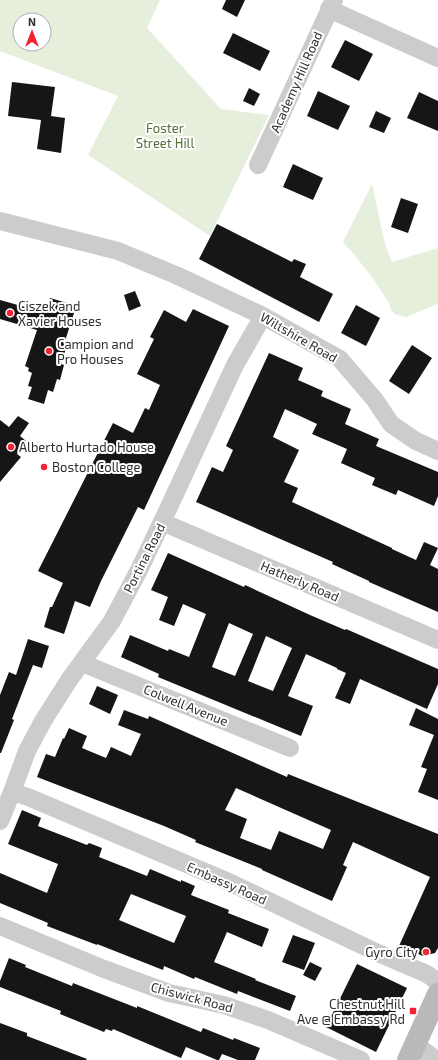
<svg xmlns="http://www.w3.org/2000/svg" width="438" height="1060" font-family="'Exo 2',sans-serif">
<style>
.green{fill:#e6eedc;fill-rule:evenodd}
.building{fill:#161616;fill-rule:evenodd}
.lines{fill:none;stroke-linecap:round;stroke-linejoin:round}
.street{stroke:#ccc;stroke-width:18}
.secondary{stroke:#b9b9b9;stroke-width:22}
.poi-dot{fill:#f42334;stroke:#fff;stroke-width:1.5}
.labels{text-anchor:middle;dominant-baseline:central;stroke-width:4;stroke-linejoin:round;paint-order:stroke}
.street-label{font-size:13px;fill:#2f2f2f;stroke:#fff}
.park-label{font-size:13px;fill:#526f38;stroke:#fff}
.poi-label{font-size:13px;fill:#2f2f2f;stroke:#fff;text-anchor:start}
</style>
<rect width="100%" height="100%" fill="#fff"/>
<!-- green -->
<g class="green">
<path d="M0,0H160L147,28L221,109L269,115L210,236L88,155L118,96L0,51ZM20,20H44V44H20Z"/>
<polygon points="372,184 385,244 392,262 438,248 438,304 406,317 395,314 391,310 389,303 372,277 352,252 343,242"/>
</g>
<!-- building -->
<g class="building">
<polygon points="226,0 245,0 237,17 222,9"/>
<polygon points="233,33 270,51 260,71 223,53"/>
<polygon points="345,40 373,54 359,81 331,67"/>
<polygon points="12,82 55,87 51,116 65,118 61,153 37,149 41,120 8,116"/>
<polygon points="249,88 260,94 254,106 243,101"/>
<polygon points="318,91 350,106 338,130 307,116"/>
<polygon points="419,92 438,101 438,131 407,118"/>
<polygon points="376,111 391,118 384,133 369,127"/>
<polygon points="293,164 323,178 313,200 283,187"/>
<polygon points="401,198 418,204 408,233 391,227"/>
<polygon points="217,224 292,262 294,259 306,264 300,277 333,294 319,322 199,259"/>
<polygon points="135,291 141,306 129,311 124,295"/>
<polygon points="50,298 74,305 71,312 74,313 65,341 68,342 61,364 64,365 60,380 57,379 53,392 48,390 44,404 28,399 32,387 28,386 32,373 28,371 29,368 25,366 37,330 0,319 0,300 43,312 45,304 48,305"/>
<polygon points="356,305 380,318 366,346 341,333"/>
<polygon points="193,309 229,326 144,510 138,507 101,581 90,607 75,601 64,634 44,627 50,607 52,607 63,583 38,571 113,423 133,433 145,408 149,410 160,385 137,374 154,339 150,337 164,310 186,322"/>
<polygon points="412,345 432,358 409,394 389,381"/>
<polygon points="269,353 303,368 298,380 323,391 321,396 351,409 345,424 379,439 376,446 438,472 438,496 434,506 398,490 396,495 372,485 375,478 341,463 347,449 312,434 317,424 285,409 273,437 299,450 284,482 298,488 292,502 392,548 392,549 416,560 424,542 438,548 430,565 438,569 438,612 369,582 369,581 332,564 333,562 196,502 212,467 223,472 233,450 226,446"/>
<polygon points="18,416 29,423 20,436 26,441 17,454 21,457 0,482 0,420 9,427"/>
<path d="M168,553L244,587L245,585L310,615L345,630L346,629L438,669V684L427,709L360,679L350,704L335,698L346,673L337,669V668L306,654L288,696L313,706L301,736L158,677L159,674L121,657L130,635L168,651L169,649L189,657L206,614L183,604L174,626L159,620L168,597L151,590ZM229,623L253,634L235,676L212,667ZM266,636L292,648L273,691L248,681Z"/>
<polygon points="28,639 49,646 42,668 33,665 12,719 14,720 1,753 0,753 0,695 9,672 16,675"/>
<polygon points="97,686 118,695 110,714 89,704"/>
<polygon points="416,708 438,719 438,800 418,792 427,769 421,767 434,735 409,725"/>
<path d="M124,710L148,719L149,716L287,777L288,774L438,834V948L435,953L423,956L399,946L430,877L353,842L343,865L347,867L332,901L262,870V869L195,842L196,840L164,826L37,777L46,754L55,757L63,738L64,739L69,728L87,736L82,748L106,758L111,747L131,756L141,734L118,725ZM236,788L331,830L323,849L279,831L271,850L240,838L247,819L225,810Z"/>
<path d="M22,810L41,818L38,826L87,845L89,843L102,848L99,857L147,876L150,869L181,882V880L195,886L191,895L229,910L228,913L269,929L262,947L227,932L214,962L256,979L255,980L296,996L290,1011L238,991L237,994L195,977L194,979L164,966L163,970L97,944V945L47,926L48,923L0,903V873L47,893L58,864L8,844ZM131,894L186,916L174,943L119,920Z"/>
<polygon points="293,935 315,943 304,970 282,962"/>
<polygon points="9,958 26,965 25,967 72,986 73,983 137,1008 137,1006 201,1032 203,1028 233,1040 234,1038 260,1048 255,1060 238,1060 222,1054 219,1060 217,1060 186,1047 181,1058 113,1029 112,1031 106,1029 104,1032 60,1014 61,1011 0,987 0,981"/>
<polygon points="310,962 322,968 315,981 303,975"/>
<polygon points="357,964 407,988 376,1052 326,1027"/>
<polygon points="0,1023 27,1033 27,1036 87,1059 86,1060 0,1060"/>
</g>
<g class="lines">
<!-- street -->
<g class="street">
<polyline points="329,9 438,58"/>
<polyline points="258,165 334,0"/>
<polyline points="0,221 118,251 178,276 263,316 340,359 375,400 391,424 416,441 438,451"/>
<polyline points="162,522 438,640"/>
<polyline points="82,663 290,748"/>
<polyline points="12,792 28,797 229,882 378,953 427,974 438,982"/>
<polyline points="0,821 12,792 27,751 43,721 69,680 112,621 140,568 162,522 235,365 263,316"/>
<polyline points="0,926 104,969 169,993 224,1005 268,1020 361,1060"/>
<polyline points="416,1045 437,1060"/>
</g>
<!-- secondary -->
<polyline class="secondary" points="408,1060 438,994"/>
</g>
<!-- markers -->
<g class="poi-dot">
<circle cx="10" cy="313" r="4"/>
<circle cx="49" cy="351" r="4"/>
<circle cx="11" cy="447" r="4"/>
<circle cx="44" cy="467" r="4"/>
<circle cx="426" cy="952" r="4"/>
<rect x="409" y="1007" width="8" height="8" rx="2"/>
</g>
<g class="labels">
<!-- street labels -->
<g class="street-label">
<text transform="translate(296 82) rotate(-66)">Academy Hill Road</text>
<text transform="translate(299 337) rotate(30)">Wiltshire Road</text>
<text transform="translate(144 558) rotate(-63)">Portina Road</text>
<text transform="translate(300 581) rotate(23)">Hatherly Road</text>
<text transform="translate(186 705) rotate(22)">Colwell Avenue</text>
<text transform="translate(227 883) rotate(24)">Embassy Road</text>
<text transform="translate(192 997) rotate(15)">Chiswick Road</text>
</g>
<!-- park labels -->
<g class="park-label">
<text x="165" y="128">Foster<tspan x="165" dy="15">Street Hill</tspan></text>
</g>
<!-- poi labels -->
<g class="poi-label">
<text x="18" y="306">Ciszek and<tspan x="18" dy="15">Xavier Houses</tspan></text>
<text x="57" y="344">Campion and<tspan x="57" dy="15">Pro Houses</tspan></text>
<text x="19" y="447">Alberto Hurtado House</text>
<text x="52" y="467">Boston College</text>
<text x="418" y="952" text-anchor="end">Gyro City</text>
<text x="405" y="1004" text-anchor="end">Chestnut Hill<tspan x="405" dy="15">Ave @ Embassy Rd</tspan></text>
</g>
</g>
<!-- north arrow -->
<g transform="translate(32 32)"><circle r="19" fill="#ffffff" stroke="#acacac"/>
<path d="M0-3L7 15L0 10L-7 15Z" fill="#f42334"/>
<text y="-6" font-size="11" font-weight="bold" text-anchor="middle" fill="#2f2f2f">N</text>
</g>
</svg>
